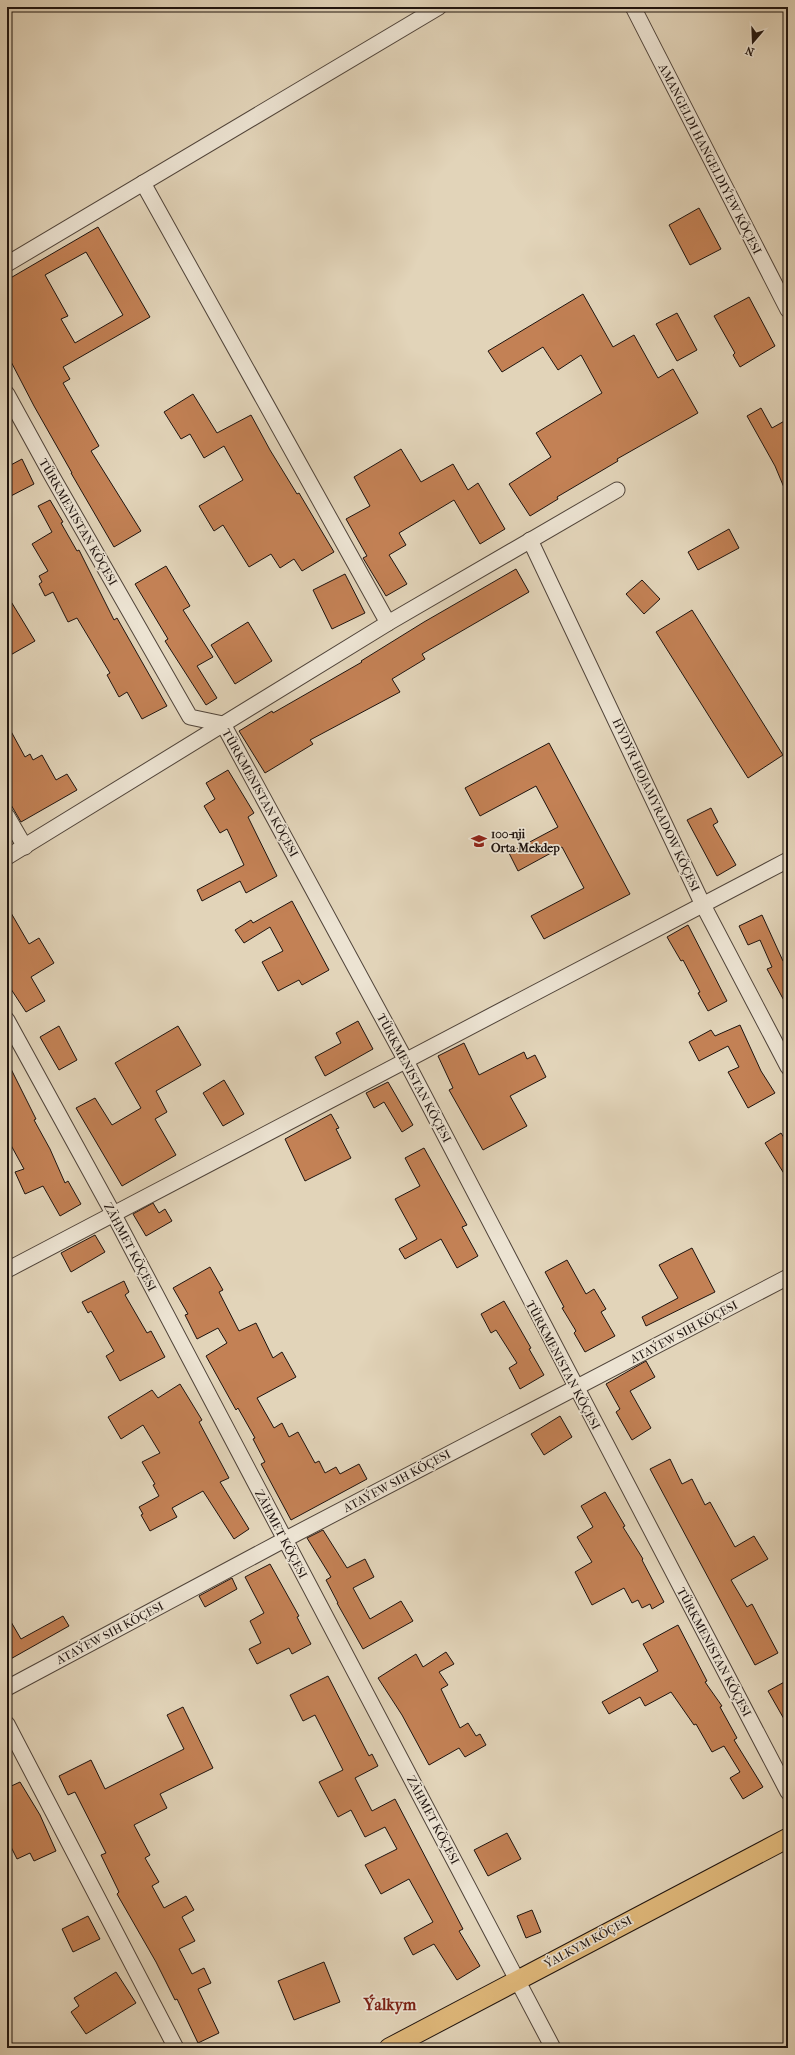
<svg xmlns="http://www.w3.org/2000/svg" width="795" height="2055" font-family="'IM FELL French Canon',serif">
<style>
.building{fill:#c38155;stroke:#1f140f;fill-rule:evenodd}
.lines{fill:none;stroke-linecap:round;stroke-linejoin:round}
.minor-casing{stroke:#50443a;stroke-width:17}
.major-casing{stroke:#1f140f;stroke-width:21}
.minor{stroke:#ece3d2;stroke-width:15}
.major{stroke:#e1ba7c;stroke-width:19}
.labels{text-anchor:middle;dominant-baseline:central;stroke-width:3.5;stroke-linejoin:round;paint-order:stroke}
.street-label{font-size:12px;fill:#1f140f;stroke:#ece3d2}
.poi-label{font-size:12px;font-weight:bold;fill:#1f140f;stroke:#ece3d2;text-anchor:start}
.district-label{font-size:16px;font-weight:bold;fill:#7a1f14;stroke:#ece3d2}
</style>
<rect width="100%" height="100%" fill="#e2d4b9"/>
<filter id="stains"><feTurbulence type="fractalNoise" baseFrequency=".005" numOctaves="4"/><feColorMatrix values="0 0 0 0 .2 0 0 0 0 .09 0 0 0 0 .02 0 0 0 .5 -.17"/></filter>
<radialGradient id="worn" r=".72"><stop offset=".6" stop-color="#630" stop-opacity="0"/><stop offset="1" stop-color="#630" stop-opacity=".3"/></radialGradient>
<!-- building -->
<g class="building">
<polygon points="699,208 721,249 690,265 669,225"/>
<path d="M98,227L150,317L63,367L70,379L63,383L99,446L91,451L141,531L114,547L71,473H72L34,406L7,354V280ZM86,252L123,315L75,343L61,319L68,316L45,275Z"/>
<polygon points="583,294 613,347 634,335 658,378 673,369 698,413 617,459 618,461 557,497 558,499 530,516 509,484 551,457 536,433 602,393 581,355 558,370 543,347 502,372 488,351"/>
<polygon points="749,297 775,346 740,367 733,355 735,353 714,316"/>
<polygon points="677,313 697,350 677,361 656,324"/>
<polygon points="193,394 217,433 251,415 270,450 297,494 299,493 334,552 302,571 294,559 280,568 271,554 249,567 223,525 214,531 199,506 243,480 224,446 204,458 190,434 181,439 164,412"/>
<polygon points="761,408 772,428 788,419 788,497 775,466 747,416"/>
<polygon points="401,449 421,482 453,464 468,490 478,483 505,529 480,544 454,500 399,533 406,545 389,555 407,584 386,596 363,558 367,556 346,519 370,506 354,477"/>
<polygon points="22,459 34,484 7,498 7,467"/>
<polygon points="50,500 63,522 61,523 77,551 79,550 114,620 117,618 167,706 142,719 127,692 119,697 107,675 110,673 77,618 68,622 53,592 45,596 39,584 42,582 39,576 48,571 32,544 52,532 38,506"/>
<polygon points="729,529 739,548 698,570 688,552"/>
<polygon points="166,566 190,606 183,610 213,657 197,666 217,698 206,705 165,641 168,639 135,584"/>
<polygon points="516,569 529,592 422,654 425,659 392,679 400,692 310,740 313,744 265,773 239,731 272,711 273,713 362,662 361,661 424,622"/>
<polygon points="345,574 365,613 332,629 313,590"/>
<polygon points="642,580 660,599 644,614 626,594"/>
<polygon points="7,595 35,641 7,657"/>
<polygon points="692,610 783,755 748,778 656,632"/>
<polygon points="248,622 272,661 235,684 211,645"/>
<polygon points="7,724 25,757 30,754 33,760 42,755 56,780 67,774 77,790 21,822 7,798"/>
<polygon points="549,743 630,894 544,939 531,916 584,888 562,847 518,871 509,853 558,827 536,786 480,816 465,788"/>
<polygon points="228,770 254,813 248,817 277,876 246,893 240,881 202,901 197,890 244,865 227,829 220,833 204,806 215,799 206,783"/>
<polygon points="711,808 718,822 713,825 736,865 717,876 687,820"/>
<polygon points="292,901 329,970 302,985 299,980 278,991 262,962 283,951 270,927 244,943 235,930 251,920 253,923"/>
<polygon points="7,906 29,944 39,938 54,963 31,977 45,1001 26,1012 7,983"/>
<polygon points="762,915 783,961 788,958 788,1008 767,969 772,967 760,940 748,945 739,926"/>
<polygon points="688,925 727,1001 708,1011 698,993 700,992 683,960 681,961 667,937"/>
<polygon points="358,1021 373,1049 325,1076 315,1057 341,1043 336,1033"/>
<polygon points="740,1025 761,1071 775,1093 748,1108 728,1072 739,1067 728,1046 699,1061 689,1042 711,1030 715,1036"/>
<polygon points="59,1026 77,1060 59,1070 40,1037"/>
<polygon points="178,1026 201,1065 156,1091 167,1112 155,1119 176,1155 122,1186 76,1108 95,1098 112,1125 141,1108 115,1063"/>
<polygon points="464,1043 479,1075 524,1052 527,1059 535,1055 546,1077 510,1096 527,1126 483,1150 449,1090 453,1088 438,1056"/>
<polygon points="7,1061 36,1119 34,1120 50,1149 65,1183 68,1181 81,1204 60,1216 43,1186 25,1194 15,1172 24,1169 7,1138"/>
<polygon points="224,1080 244,1114 223,1126 203,1093"/>
<polygon points="388,1082 413,1125 402,1132 384,1102 374,1108 366,1093"/>
<polygon points="331,1114 339,1128 336,1129 351,1158 305,1181 285,1139"/>
<polygon points="781,1133 788,1144 788,1180 765,1143"/>
<polygon points="424,1148 467,1225 462,1227 478,1256 457,1268 441,1239 405,1259 399,1249 417,1239 395,1199 420,1186 405,1158"/>
<polygon points="153,1203 159,1213 165,1209 172,1221 146,1236 133,1214"/>
<polygon points="95,1235 105,1252 71,1272 61,1253"/>
<polygon points="692,1248 715,1292 646,1326 642,1317 678,1298 659,1265"/>
<polygon points="567,1260 586,1294 594,1289 606,1309 601,1312 615,1336 585,1352 574,1333 576,1331 562,1308 564,1307 545,1272"/>
<polygon points="210,1267 223,1290 219,1292 239,1331 256,1323 273,1358 282,1352 296,1377 257,1398 274,1428 282,1423 289,1437 298,1432 315,1463 319,1461 325,1473 336,1467 340,1474 359,1464 367,1479 291,1520 261,1464 265,1462 253,1439 255,1438 238,1408 236,1410 206,1356 227,1343 218,1328 197,1339 185,1315 188,1314 173,1288"/>
<polygon points="124,1281 129,1292 125,1295 147,1333 151,1331 165,1357 120,1381 106,1356 114,1351 91,1311 88,1313 82,1302"/>
<polygon points="504,1301 531,1348 529,1349 544,1375 520,1389 509,1368 517,1363 496,1330 491,1333 481,1314"/>
<polygon points="646,1361 655,1377 630,1391 651,1428 632,1440 616,1412 620,1409 606,1384"/>
<polygon points="180,1384 202,1420 199,1422 229,1478 220,1482 249,1529 234,1539 203,1491 172,1508 177,1517 150,1531 141,1515 143,1514 139,1507 159,1496 153,1485 155,1484 142,1462 160,1453 143,1425 121,1439 108,1417 152,1390 158,1398"/>
<polygon points="560,1416 572,1437 544,1455 531,1434"/>
<polygon points="670,1459 682,1484 692,1479 705,1505 710,1502 735,1547 754,1536 768,1559 731,1580 747,1607 752,1604 778,1653 755,1665 650,1469"/>
<polygon points="605,1492 625,1526 623,1527 643,1559 642,1560 664,1602 652,1609 650,1604 642,1608 638,1600 632,1603 624,1588 592,1605 575,1572 592,1562 577,1537 593,1527 581,1506"/>
<polygon points="323,1530 347,1568 365,1559 374,1577 353,1588 370,1619 401,1601 413,1621 363,1649 337,1603 338,1603 326,1580 331,1577 307,1538"/>
<polygon points="270,1564 299,1616 297,1617 311,1644 292,1654 289,1648 257,1664 249,1649 261,1643 250,1621 264,1613 245,1577"/>
<polygon points="232,1578 237,1589 205,1607 199,1596"/>
<polygon points="7,1615 21,1639 63,1616 69,1626 7,1661"/>
<polygon points="678,1625 707,1681 705,1682 722,1706 720,1707 737,1738 734,1740 763,1787 743,1799 730,1778 740,1772 724,1746 712,1752 696,1724 694,1725 671,1692 645,1706 640,1697 609,1714 602,1702 658,1671 643,1644"/>
<polygon points="446,1652 454,1664 439,1672 448,1685 441,1689 460,1728 468,1723 476,1736 480,1734 486,1745 465,1757 459,1748 429,1765 402,1715 378,1678 416,1654 423,1667"/>
<polygon points="328,1676 369,1756 372,1754 378,1766 355,1778 372,1811 395,1799 463,1929 459,1931 480,1966 457,1980 434,1944 413,1955 404,1938 433,1922 409,1879 381,1894 365,1865 397,1849 385,1827 365,1837 351,1810 338,1817 319,1782 343,1770 315,1715 303,1721 290,1695"/>
<polygon points="788,1680 788,1726 768,1691"/>
<polygon points="183,1707 213,1768 160,1794 167,1808 134,1825 150,1855 145,1858 159,1882 152,1886 164,1908 186,1896 194,1910 182,1917 195,1941 179,1949 192,1974 204,1968 211,1983 198,1989 219,2033 198,2043 177,1999 175,2000 156,1962 117,1894 119,1892 101,1855 106,1853 75,1792 68,1795 59,1776 91,1760 105,1789 184,1749 167,1715"/>
<polygon points="20,1782 40,1815 56,1851 34,1861 30,1853 17,1859 7,1839 7,1788"/>
<polygon points="507,1833 521,1859 488,1876 474,1850"/>
<polygon points="532,1910 541,1932 526,1938 517,1916"/>
<polygon points="88,1916 100,1939 73,1952 62,1929"/>
<polygon points="324,1962 340,2002 294,2020 278,1981"/>
<polygon points="116,1972 136,2003 86,2034 71,2012 79,2006 74,1998"/>
</g>
<g class="lines">
<defs>
<g id="minor">
<polyline points="633,7 788,310"/>
<polyline points="143,183 388,623"/>
<polyline points="7,264 439,7"/>
<polyline points="7,394 52,476 190,717 223,724 406,1061 788,1792"/>
<polyline points="530,540 703,905 788,1067"/>
<polyline points="7,816 25,847"/>
<polyline points="7,857 388,623 617,490"/>
<polyline points="7,1020 114,1215 553,2048"/>
<polyline points="7,1270 788,860"/>
<polyline points="7,1688 284,1540 788,1277"/>
<polyline points="7,1724 176,2048"/>
</g>
<polyline id="major" points="389,2048 788,1838"/>
</defs>
<!-- minor casing -->
<use href="#minor" class="minor-casing"/>
<!-- major casing -->
<use href="#major" class="major-casing"/>
<!-- minor -->
<use href="#minor" class="minor"/>
<!-- major -->
<use href="#major" class="major"/>
</g>
<!-- icons -->
<defs>
<symbol id="school-bare" viewBox="-9 -9 18 18"><path d="M0-5L7-2L0 1L-7-2ZM-4 1L0 2.5L4 1V4Q0 6-4 4Z" fill="#8f2418" stroke="#ece3d2" stroke-width="2.5" paint-order="stroke"/></symbol>
</defs>
<g fill-rule="evenodd">
<use href="#school-bare" x="468" y="830" width="22" height="22"/>
</g>
<g class="labels">
<!-- street labels -->
<g class="street-label">
<text transform="translate(710 159) rotate(63)">AMANGELDI HANGELDIÝEW KÖÇESI</text>
<text transform="translate(78 522) rotate(60)">TÜRKMENISTAN KÖÇESI</text>
<text transform="translate(260 793) rotate(61)">TÜRKMENISTAN KÖÇESI</text>
<text transform="translate(656 805) rotate(65)">HYDYR HOJAMYRADOW KÖÇESI</text>
<text transform="translate(414 1078) rotate(62)">TÜRKMENISTAN KÖÇESI</text>
<text transform="translate(130 1247) rotate(62)">ZÄHMET KÖÇESI</text>
<text transform="translate(684 1332) rotate(-28)">ATAÝEW SIH KÖÇESI</text>
<text transform="translate(563 1365) rotate(62)">TÜRKMENISTAN KÖÇESI</text>
<text transform="translate(397 1481) rotate(-28)">ATAÝEW SIH KÖÇESI</text>
<text transform="translate(281 1534) rotate(62)">ZÄHMET KÖÇESI</text>
<text transform="translate(110 1633) rotate(-28)">ATAÝEW SIH KÖÇESI</text>
<text transform="translate(714 1652) rotate(62)">TÜRKMENISTAN KÖÇESI</text>
<text transform="translate(433 1820) rotate(62)">ZÄHMET KÖÇESI</text>
<text transform="translate(588 1942) rotate(-28)">ÝALKYM KÖÇESI</text>
</g>
<!-- poi labels -->
<g class="poi-label">
<text x="491" y="834">100-nji<tspan x="491" dy="14">Orta Mekdep</tspan></text>
</g>
<!-- district labels -->
<g class="district-label">
<text x="390" y="2004">Ýalkym</text>
</g>
</g>
<!-- margin -->
<rect width="795" height="2055" fill="none" stroke="#e2d4b9" stroke-width="24"/>
<rect x="8" y="8" width="779" height="2039" fill="none" stroke="#1f140f" stroke-width="2"/>
<rect x="12" y="12" width="771" height="2031" fill="none" stroke="#1f140f"/>
<!-- north arrow -->
<g transform="translate(753 42) rotate(199)" stroke="#ece3d2" stroke-width="3" paint-order="stroke">
<path d="M0-3L7 15L0 10L-7 15Z" fill="#1f140f"/>
<text y="-6" font-size="11" font-weight="bold" text-anchor="middle" fill="#1f140f">N</text>
</g>
<rect width="100%" height="100%" filter="url(#stains)"/>
<rect width="100%" height="100%" fill="url(#worn)"/>
</svg>
